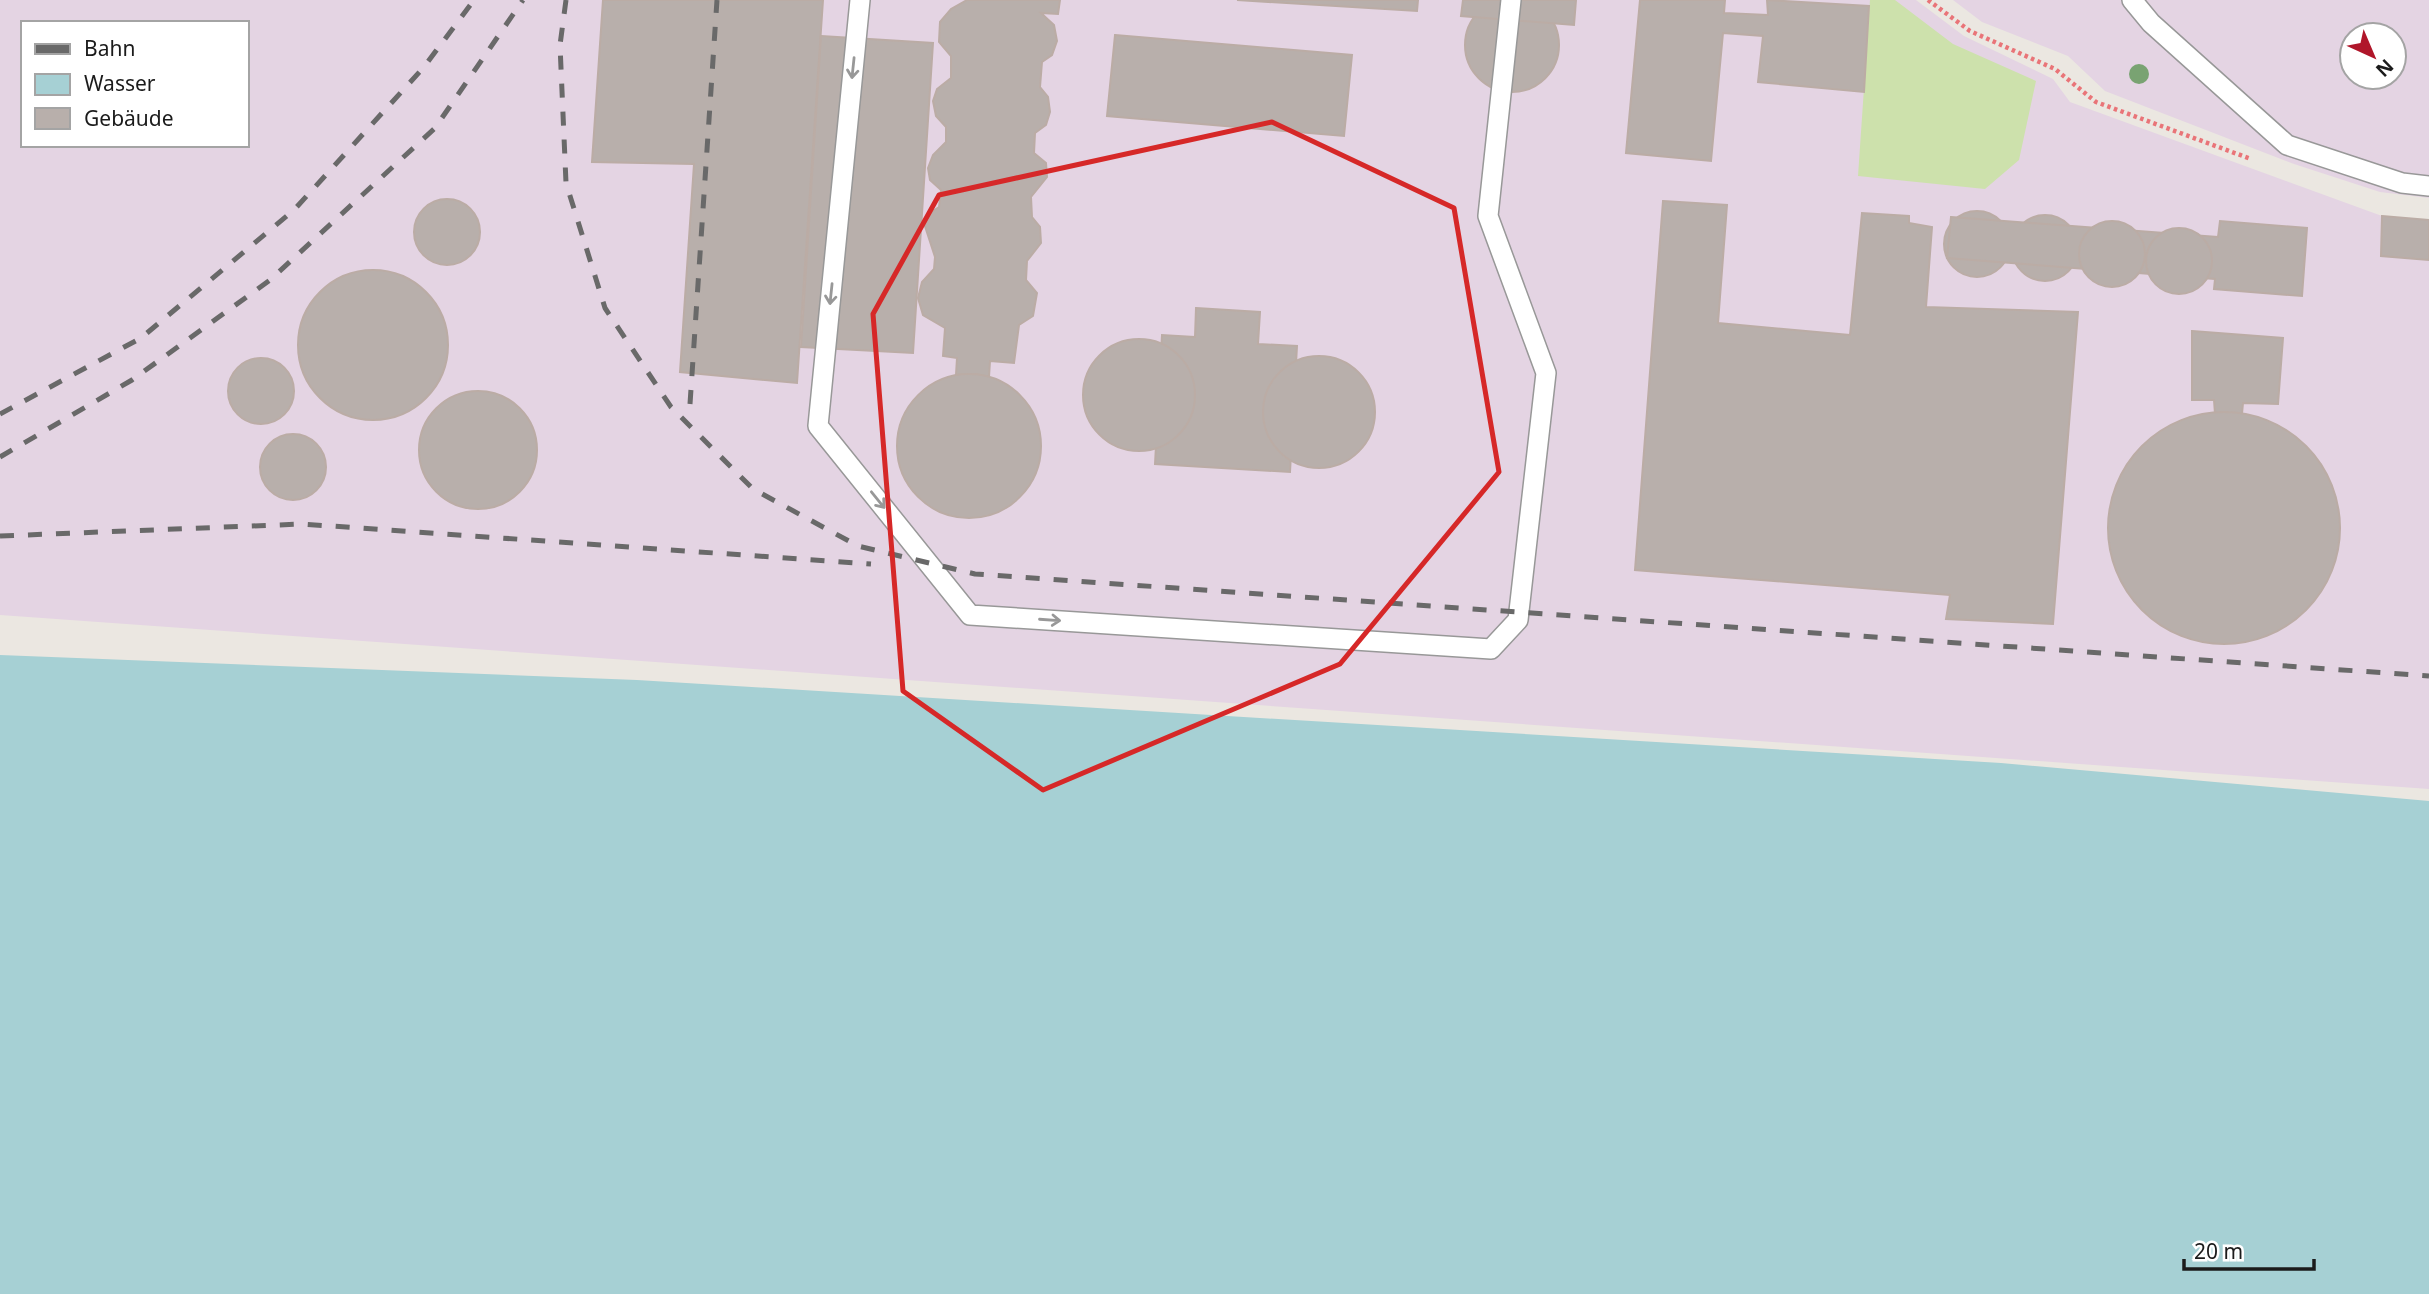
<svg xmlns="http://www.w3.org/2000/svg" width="2429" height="1294" font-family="'Noto Sans',sans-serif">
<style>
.industrial{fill:#e4d4e3;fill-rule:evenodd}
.grass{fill:#cde1ac}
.water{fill:#a6d0d4}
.building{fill:#b8afab;stroke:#bbaca5;stroke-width:2}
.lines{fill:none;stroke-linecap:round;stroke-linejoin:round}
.service-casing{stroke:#989898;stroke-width:22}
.path{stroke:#e97478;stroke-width:4.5;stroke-dasharray:3.5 3.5;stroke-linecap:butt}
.service{stroke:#fff;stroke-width:19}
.rail{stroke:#696969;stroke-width:5;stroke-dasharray:14 14;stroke-linecap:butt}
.tree{fill:#79a372}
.oneway{stroke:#989898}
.marked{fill:none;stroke:#d62828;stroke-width:5;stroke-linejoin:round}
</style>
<rect width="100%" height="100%" fill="#ebe7e1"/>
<!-- industrial -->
<g class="industrial">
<path d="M0,0H1916L1964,36L2053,79L2070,102L2382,216L2429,220V789L0,615ZM23,23H247V145H23Z"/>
<path d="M1953,0H2429V198L2380,192L2294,164L2105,91L2068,56L1982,22ZM2352,35H2394V77H2352Z"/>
</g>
<!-- grass -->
<polygon class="grass" points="1870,0 1895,0 1953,44 2036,81 2019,160 1985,189 1858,176"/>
<!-- water -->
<polygon class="water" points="0,655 637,680 2001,763 2429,801 2429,1294 0,1294"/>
<!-- building -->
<g class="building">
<circle cx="1512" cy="45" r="47"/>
<polygon points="603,0 823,0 797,383 680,372 694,164 592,162"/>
<polygon points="967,0 1060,0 1058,14 1041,13 1054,25 1057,41 1052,55 1042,62 1040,87 1048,97 1050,112 1046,125 1035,133 1034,153 1046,163 1047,177 1031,197 1032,217 1040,227 1041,243 1027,261 1026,280 1037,293 1033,316 1019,325 1014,363 990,361 989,377 976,374 956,375 957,358 943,356 945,328 923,315 918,298 922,282 934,269 935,257 924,223 930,213 939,207 941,190 930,180 928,168 933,155 946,142 946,127 936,116 933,101 937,89 951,78 951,56 939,42 940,22 951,9"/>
<polygon points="1237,0 1418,0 1417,11"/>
<polygon points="1463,0 1576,0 1574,25 1461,16"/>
<polygon points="1640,0 1725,0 1724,13 1768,15 1767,0 1869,6 1864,92 1758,82 1763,36 1723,33 1711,161 1626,153"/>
<polygon points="1115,35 1352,55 1344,136 1107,116"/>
<polygon points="821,36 933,43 913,353 801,347"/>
<circle cx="447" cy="232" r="33"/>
<polygon points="1663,201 1727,205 1718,323 1850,335 1862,213 1909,216 1909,223 1932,227 1926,307 2078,312 2053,624 1946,619 1950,595 1635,570"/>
<circle cx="1977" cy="244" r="33"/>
<circle cx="2045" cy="248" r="33"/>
<polygon points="2382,216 2429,220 2429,260 2381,256"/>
<polygon points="1951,217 2218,237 2220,221 2307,228 2302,296 2214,289 2215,279 1947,258"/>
<circle cx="2112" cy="254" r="33"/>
<circle cx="2179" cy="261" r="33"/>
<circle cx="373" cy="345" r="75"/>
<polygon points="1196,308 1260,312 1258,344 1297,346 1290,472 1155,464 1162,335 1195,337"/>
<polygon points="2192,331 2283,338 2278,404 2243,403 2242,414 2215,414 2214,400 2192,400"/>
<circle cx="1139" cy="395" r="56"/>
<circle cx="1319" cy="412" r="56"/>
<circle cx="261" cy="391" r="33"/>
<circle cx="969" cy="446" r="72"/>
<circle cx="478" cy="450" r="59"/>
<circle cx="2224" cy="528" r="116"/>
<circle cx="293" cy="467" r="33"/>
</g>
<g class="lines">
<defs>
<g id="service">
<polyline points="860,0 818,426 970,615 1491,649 1518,620 1546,373 1488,216 1511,0"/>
<polyline points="2132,0 2151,23 2287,145 2402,183 2429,186"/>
</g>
</defs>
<!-- service casing -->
<use href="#service" class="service-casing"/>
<!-- path -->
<polyline class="path" points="1928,0 1970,31 2055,69 2096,102 2251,159"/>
<!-- service -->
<use href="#service" class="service"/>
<!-- rail -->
<g class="rail">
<polyline points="566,0 560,45 566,183 605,308 671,407 753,489 858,546 975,574 2429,676"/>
<polyline points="690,404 717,0"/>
<polyline points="0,414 141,338 294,210 424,67 474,0"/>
<polyline points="0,457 132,380 270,280 435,128 523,0"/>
<polyline points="0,536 302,524 871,564"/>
</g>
</g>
<!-- trees -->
<circle class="tree" cx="2139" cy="74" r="10"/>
<!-- one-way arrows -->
<defs><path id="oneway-shaft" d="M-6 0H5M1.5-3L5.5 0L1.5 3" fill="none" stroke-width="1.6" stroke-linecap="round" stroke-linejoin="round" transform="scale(1.75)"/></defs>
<g class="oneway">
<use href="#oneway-shaft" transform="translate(853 68) rotate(96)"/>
<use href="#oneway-shaft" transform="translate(831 294) rotate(96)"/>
<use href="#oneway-shaft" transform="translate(878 500) rotate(51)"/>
<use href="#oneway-shaft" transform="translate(1050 620) rotate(4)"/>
</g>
<!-- marked area -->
<path class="marked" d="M1272,122L1454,208L1499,472L1340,664L1043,790L903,691L873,314L939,195Z"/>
<!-- legend -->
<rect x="21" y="21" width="228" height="126" fill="#ffffff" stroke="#a4a4a4" stroke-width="2"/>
<rect x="35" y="44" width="35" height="10" fill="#696969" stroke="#a4a4a4" stroke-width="2"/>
<text x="84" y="56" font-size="21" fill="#1b1b1b">Bahn</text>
<rect x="35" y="74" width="35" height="21" fill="#a6d0d4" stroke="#a4a4a4" stroke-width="2"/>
<text x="84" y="91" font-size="21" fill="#1b1b1b">Wasser</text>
<rect x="35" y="108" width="35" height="21" fill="#b8afab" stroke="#a4a4a4" stroke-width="2"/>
<text x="84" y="126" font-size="21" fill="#1b1b1b">Gebäude</text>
<!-- north arrow -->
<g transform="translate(2373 56) rotate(136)"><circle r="33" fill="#ffffff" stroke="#a4a4a4" stroke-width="2"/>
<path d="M0-5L12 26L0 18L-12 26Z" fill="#b0162a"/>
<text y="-10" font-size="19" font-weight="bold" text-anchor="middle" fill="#1b1b1b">N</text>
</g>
<!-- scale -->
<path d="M2184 1259v10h130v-10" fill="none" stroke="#1b1b1b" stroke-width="3.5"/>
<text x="2194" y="1259" font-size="21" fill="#1b1b1b" stroke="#ffffff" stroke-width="5" paint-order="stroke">20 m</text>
</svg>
